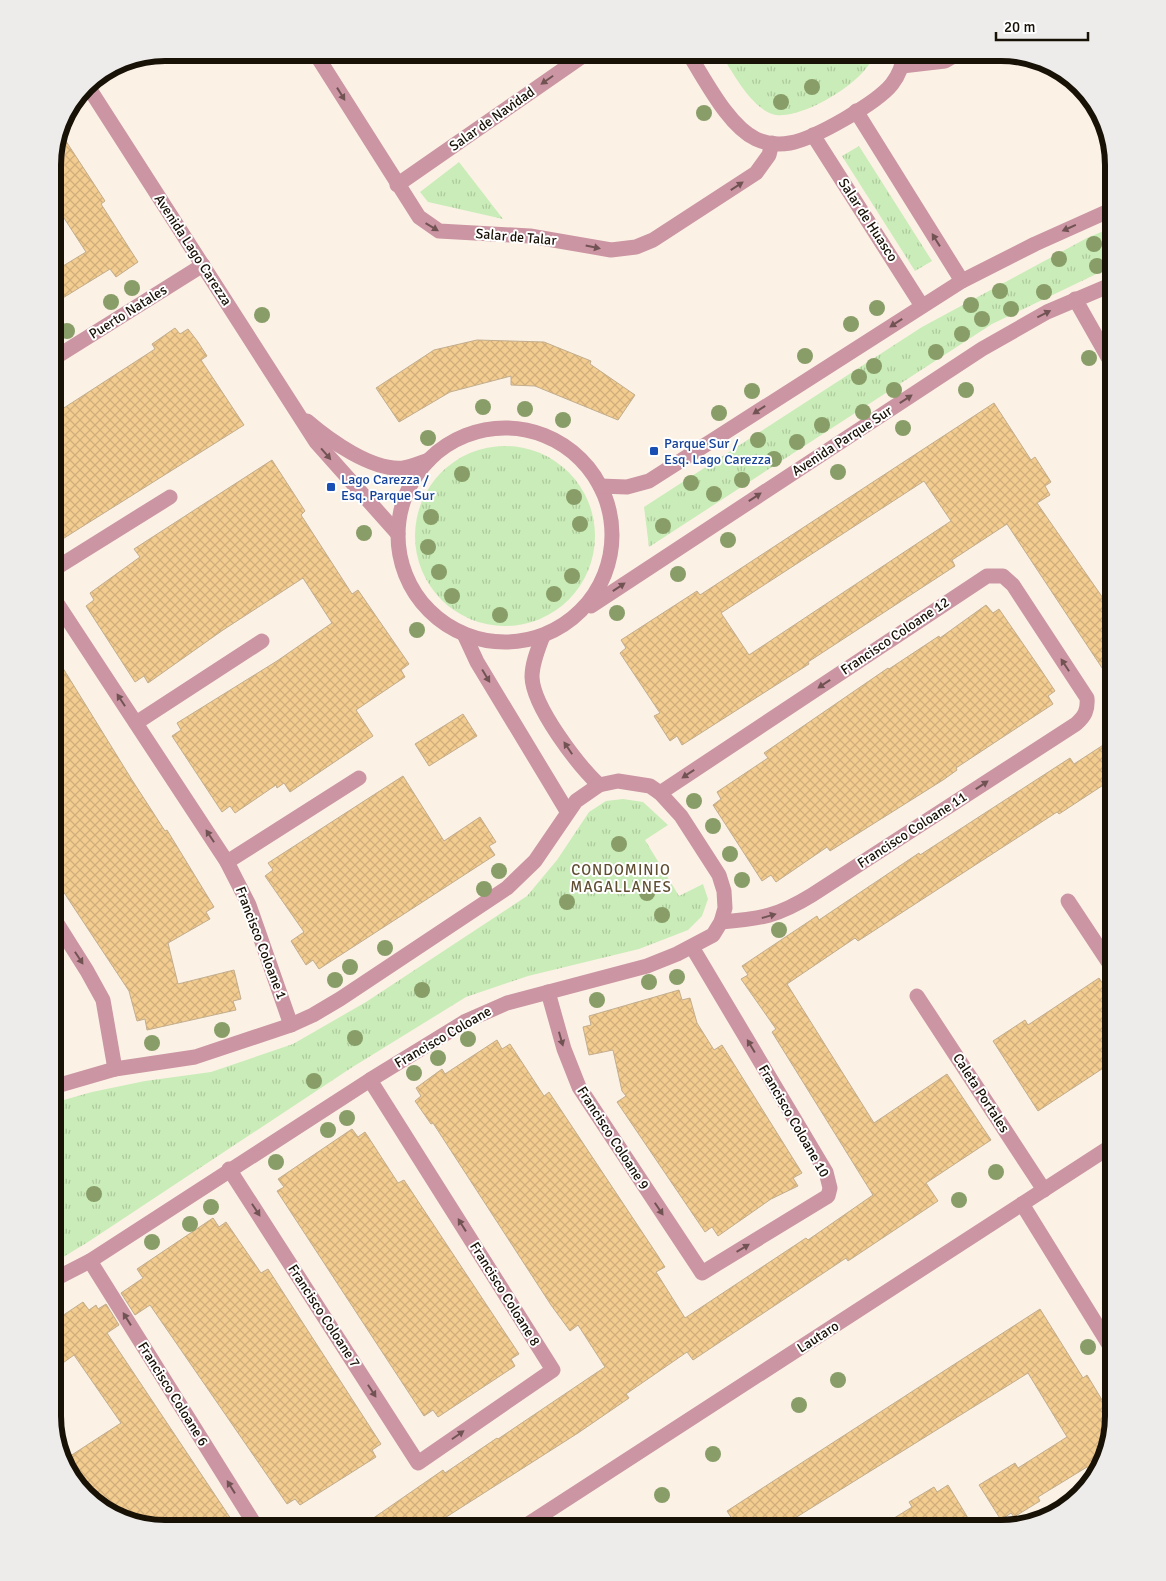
<svg xmlns="http://www.w3.org/2000/svg" width="1166" height="1581" font-family="Signika,sans-serif">
<style>
.grass{fill:url(#grass-tufts)}
.building{fill:url(#building-cross-hatch);stroke:#c2ad8e;fill-rule:evenodd}
.lines{fill:none;stroke-linecap:round;stroke-linejoin:round}
.minor{stroke:#cb95a3;stroke-width:15}
.tertiary{stroke:#cb95a3;stroke-width:15}
.tree{fill:#899d68}
.oneway{fill:#725354}
.transit-dot{fill:#1a4fb4;stroke:#fff;stroke-width:2}
.labels{text-anchor:middle;dominant-baseline:central;stroke-width:4;stroke-linejoin:round;paint-order:stroke}
.street-label{font-size:14px;fill:#181106;stroke:#fff}
.transit-label{font-size:14px;fill:#164399;stroke:#fff;text-anchor:start}
.neighbourhood-label{font-size:15px;letter-spacing:1px;fill:#604e31;stroke:#fff}
.rim{fill:none;stroke:#181106;stroke-width:6}
</style>
<defs>
<pattern id="grass-tufts" width="24" height="20" patternUnits="userSpaceOnUse" patternTransform="scale(1.25)"><rect width="24" height="20" fill="#caecb8"/><path d="M3 7l-1-3M5 7V3M7 7l1-3M15 17l-1-3M17 17v-4M19 17l1-3" fill="none" stroke="#adc99d"/></pattern>
<pattern id="building-cross-hatch" width="8" height="8" patternUnits="userSpaceOnUse" patternTransform="scale(1.25)"><rect width="8" height="8" fill="#f3cc90"/><path d="M0 0l8 8M0 8l8-8" fill="none" stroke="#d0ae7b"/></pattern>
</defs>
<rect width="100%" height="100%" fill="#fbf2e5"/>
<!-- grass -->
<g class="grass">
<path d="M720,53H874C870,80 798,123 772,114C749,105 733,72 720,53Z"/>
<polygon points="859,146 932,261 915,271 842,156"/>
<polygon points="459,162 503,219 428,202 420,192"/>
<polygon points="1113,227 1113,266 992,324 649,547 644,507 922,327 1087,238"/>
<circle cx="505" cy="536" r="90"/>
<polygon points="623,799 643,802 668,825 645,840 679,896 703,884 708,899 702,916 688,930 639,949 528,976 466,997 351,1068 88,1242 60,1259 53,1261 53,1103 92,1092 145,1081 211,1072 293,1044 366,1002 527,896 557,860 589,812 606,801"/>
</g>
<!-- building -->
<g class="building">
<polygon points="60,132 105,201 101,204 138,262 116,277 110,269 53,304 53,272 86,252 53,201 53,158"/>
<polygon points="175,328 180,334 188,329 198,342 207,356 201,360 244,425 53,545 53,415 155,349 152,344"/>
<polygon points="477,340 544,342 591,361 590,364 635,395 618,420 535,386 511,385 511,376 450,392 399,422 376,388 434,350"/>
<path d="M994,403L1031,460L1035,457L1051,482L1045,486L1050,495L1037,503L1114,614V686L1007,524L952,560L955,566L808,662L809,664L682,745L677,736L670,741L654,716L660,713L620,653L626,648L621,640L697,591L700,595ZM924,481L951,521L749,655L721,613Z"/>
<polygon points="272,460 305,511 301,515 352,594 358,590 409,664 401,670 405,677 356,710 373,736 290,792 284,783 277,788 276,785 235,813 230,806 222,812 172,736 181,730 177,723 277,661 332,623 303,578 223,630 148,683 144,676 135,682 86,606 94,600 90,593 140,557 134,549"/>
<polygon points="986,605 993,613 999,609 1039,667 1055,691 1048,696 1053,704 956,768 957,770 943,780 830,851 827,847 776,882 771,875 762,881 713,805 721,799 717,792 768,758 764,753 888,668 889,669 939,636 940,638"/>
<polygon points="53,652 132,780 165,831 167,830 214,907 206,912 210,919 168,943 178,984 234,970 241,999 233,1001 236,1010 147,1030 145,1019 137,1021 129,991 53,876"/>
<polygon points="463,714 477,736 429,766 415,744"/>
<polygon points="1114,738 1114,778 1059,814 1057,812 858,941 855,938 787,984 874,1123 947,1074 991,1140 926,1183 938,1201 848,1261 846,1258 693,1360 687,1352 626,1394 629,1398 578,1433 429,1528 359,1528 443,1470 445,1473 497,1438 498,1439 605,1367 578,1325 570,1331 551,1305 433,1123 431,1124 415,1101 421,1096 416,1088 442,1069 445,1074 497,1040 502,1049 510,1044 544,1096 549,1092 656,1253 665,1267 656,1272 685,1318 806,1238 808,1240 873,1195 772,1032 776,1029 741,979 748,975 742,966 817,916 819,920 919,853 920,855 1070,758 1074,764"/>
<polygon points="403,776 444,841 480,817 496,842 489,846 495,855 319,969 313,960 306,965 291,941 304,932 265,876 273,870 268,863"/>
<polygon points="1099,978 1114,1000 1114,1061 1038,1111 993,1041 1025,1020 1028,1025"/>
<polygon points="679,990 682,1000 690,998 697,1023 714,1050 722,1045 802,1173 793,1178 798,1186 771,1199 718,1236 712,1227 705,1232 617,1102 626,1096 622,1091 613,1050 589,1055 583,1027 591,1025 589,1016"/>
<polygon points="352,1129 358,1137 365,1132 398,1183 404,1180 519,1354 511,1359 515,1366 438,1417 433,1410 424,1416 277,1191 284,1187 278,1179"/>
<polygon points="213,1218 219,1227 226,1222 261,1273 268,1269 381,1444 372,1450 376,1457 300,1505 295,1499 287,1504 150,1305 135,1315 121,1293 143,1278 137,1269"/>
<polygon points="83,1302 89,1310 96,1305 98,1309 106,1304 119,1325 107,1333 237,1528 158,1528 109,1513 68,1472 64,1460 121,1423 74,1355 53,1370 53,1322"/>
<polygon points="1040,1309 1083,1378 1087,1375 1113,1418 1098,1472 1093,1477 1087,1467 1038,1497 1040,1501 1014,1517 1011,1513 1001,1520 979,1485 1015,1463 1018,1468 1067,1437 1028,1373 779,1528 738,1528 727,1511"/>
<polygon points="948,1485 968,1518 952,1528 878,1528 912,1507 909,1502 934,1487 937,1492"/>
</g>
<g class="lines">
<!-- minor -->
<g class="minor">
<polyline points="315,53 419,217 439,231 530,236 611,250 636,247 653,240 756,173 769,155 772,143"/>
<path d="M688,53C705,79 728,126 756,139C767,144 779,145 790,143C814,139 877,103 892,84C899,75 903,64 904,53"/>
<polyline points="902,66 945,61 959,53"/>
<polyline points="856,111 962,281"/>
<polyline points="813,135 922,306"/>
<polyline points="397,185 587,53"/>
<polyline points="1075,299 1113,366"/>
<polyline points="53,359 203,265"/>
<polyline points="53,570 170,497"/>
<polyline points="53,597 227,862 249,905 291,1025"/>
<polyline points="464,634 477,662 567,811"/>
<path d="M543,636C538,649 532,663 532,677C533,707 578,765 599,785"/>
<polyline points="136,723 262,641"/>
<path d="M660,793L987,576H1003L1013,585L1087,698C1088,710 1085,716 1076,724L812,895C778,916 761,919 721,922"/>
<polyline points="227,862 359,778"/>
<polyline points="1068,901 1113,969"/>
<polyline points="53,917 87,971 103,1000 115,1069"/>
<polyline points="548,992 564,1049 579,1087 702,1273 828,1196 830,1188 826,1172 692,947"/>
<polyline points="917,996 1044,1190"/>
<polyline points="229,1169 418,1463 553,1370 370,1080"/>
<polyline points="1022,1204 1113,1351"/>
<polyline points="90,1261 257,1528"/>
<polyline points="53,1280 90,1261 370,1080 466,1021 507,1003 647,966 677,954 713,935 721,922 725,908 724,891 719,875 681,816 660,793 650,786 618,781 599,785 576,801 535,861 507,888 340,999 313,1015 291,1025 195,1057 115,1069 53,1087"/>
<polyline points="522,1528 1113,1145"/>
</g>
<!-- tertiary -->
<g class="tertiary">
<polyline points="87,85 316,442 398,534"/>
<path d="M307,421C329,440 372,471 403,468C411,467 420,463 429,460"/>
<circle cx="505" cy="535" r="107"/>
<polyline points="600,486 627,487 649,481 962,281 1035,244 1113,209"/>
<polyline points="591,606 982,349 1047,312 1113,284"/>
</g>
</g>
<!-- trees -->
<g class="tree">
<circle cx="812" cy="87" r="8"/>
<circle cx="781" cy="102" r="8"/>
<circle cx="704" cy="113" r="8"/>
<circle cx="1094" cy="244" r="8"/>
<circle cx="1059" cy="259" r="8"/>
<circle cx="1097" cy="266" r="8"/>
<circle cx="132" cy="288" r="8"/>
<circle cx="1000" cy="291" r="8"/>
<circle cx="1044" cy="292" r="8"/>
<circle cx="111" cy="302" r="8"/>
<circle cx="971" cy="305" r="8"/>
<circle cx="877" cy="308" r="8"/>
<circle cx="1011" cy="309" r="8"/>
<circle cx="262" cy="315" r="8"/>
<circle cx="982" cy="319" r="8"/>
<circle cx="851" cy="324" r="8"/>
<circle cx="67" cy="331" r="8"/>
<circle cx="962" cy="334" r="8"/>
<circle cx="936" cy="352" r="8"/>
<circle cx="805" cy="356" r="8"/>
<circle cx="1089" cy="358" r="8"/>
<circle cx="874" cy="366" r="8"/>
<circle cx="859" cy="377" r="8"/>
<circle cx="894" cy="390" r="8"/>
<circle cx="966" cy="390" r="8"/>
<circle cx="752" cy="391" r="8"/>
<circle cx="483" cy="407" r="8"/>
<circle cx="525" cy="409" r="8"/>
<circle cx="863" cy="412" r="8"/>
<circle cx="719" cy="413" r="8"/>
<circle cx="563" cy="420" r="8"/>
<circle cx="822" cy="425" r="8"/>
<circle cx="903" cy="428" r="8"/>
<circle cx="428" cy="438" r="8"/>
<circle cx="758" cy="440" r="8"/>
<circle cx="797" cy="442" r="8"/>
<circle cx="774" cy="459" r="8"/>
<circle cx="838" cy="472" r="8"/>
<circle cx="462" cy="474" r="8"/>
<circle cx="742" cy="480" r="8"/>
<circle cx="691" cy="483" r="8"/>
<circle cx="714" cy="494" r="8"/>
<circle cx="574" cy="497" r="8"/>
<circle cx="431" cy="517" r="8"/>
<circle cx="580" cy="524" r="8"/>
<circle cx="663" cy="526" r="8"/>
<circle cx="364" cy="533" r="8"/>
<circle cx="728" cy="540" r="8"/>
<circle cx="428" cy="547" r="8"/>
<circle cx="439" cy="572" r="8"/>
<circle cx="678" cy="574" r="8"/>
<circle cx="572" cy="576" r="8"/>
<circle cx="554" cy="594" r="8"/>
<circle cx="452" cy="596" r="8"/>
<circle cx="617" cy="613" r="8"/>
<circle cx="500" cy="615" r="8"/>
<circle cx="417" cy="630" r="8"/>
<circle cx="694" cy="801" r="8"/>
<circle cx="713" cy="826" r="8"/>
<circle cx="619" cy="844" r="8"/>
<circle cx="730" cy="854" r="8"/>
<circle cx="499" cy="871" r="8"/>
<circle cx="742" cy="880" r="8"/>
<circle cx="484" cy="889" r="8"/>
<circle cx="647" cy="893" r="8"/>
<circle cx="567" cy="902" r="8"/>
<circle cx="662" cy="915" r="8"/>
<circle cx="779" cy="930" r="8"/>
<circle cx="385" cy="948" r="8"/>
<circle cx="350" cy="967" r="8"/>
<circle cx="677" cy="977" r="8"/>
<circle cx="335" cy="980" r="8"/>
<circle cx="649" cy="982" r="8"/>
<circle cx="422" cy="990" r="8"/>
<circle cx="597" cy="1000" r="8"/>
<circle cx="222" cy="1030" r="8"/>
<circle cx="355" cy="1038" r="8"/>
<circle cx="468" cy="1039" r="8"/>
<circle cx="152" cy="1043" r="8"/>
<circle cx="438" cy="1058" r="8"/>
<circle cx="414" cy="1073" r="8"/>
<circle cx="314" cy="1081" r="8"/>
<circle cx="347" cy="1118" r="8"/>
<circle cx="328" cy="1130" r="8"/>
<circle cx="276" cy="1162" r="8"/>
<circle cx="996" cy="1172" r="8"/>
<circle cx="94" cy="1194" r="8"/>
<circle cx="959" cy="1200" r="8"/>
<circle cx="211" cy="1207" r="8"/>
<circle cx="190" cy="1224" r="8"/>
<circle cx="152" cy="1242" r="8"/>
<circle cx="1088" cy="1347" r="8"/>
<circle cx="838" cy="1380" r="8"/>
<circle cx="799" cy="1405" r="8"/>
<circle cx="713" cy="1454" r="8"/>
<circle cx="662" cy="1495" r="8"/>
</g>
<!-- one-way arrows -->
<defs><path id="oneway-solid" d="M-6-.8H1V-3.2L6.5 0L1 3.2V.8H-6Z" transform="scale(1.25)"/></defs>
<g class="oneway">
<use href="#oneway-solid" transform="translate(547 80) rotate(145)"/>
<use href="#oneway-solid" transform="translate(341 94) rotate(58)"/>
<use href="#oneway-solid" transform="translate(737 186) rotate(-33)"/>
<use href="#oneway-solid" transform="translate(432 227) rotate(31)"/>
<use href="#oneway-solid" transform="translate(1069 228) rotate(156)"/>
<use href="#oneway-solid" transform="translate(936 240) rotate(-122)"/>
<use href="#oneway-solid" transform="translate(593 247) rotate(12)"/>
<use href="#oneway-solid" transform="translate(1044 314) rotate(-27)"/>
<use href="#oneway-solid" transform="translate(896 323) rotate(147)"/>
<use href="#oneway-solid" transform="translate(906 399) rotate(-33)"/>
<use href="#oneway-solid" transform="translate(759 410) rotate(146)"/>
<use href="#oneway-solid" transform="translate(326 454) rotate(49)"/>
<use href="#oneway-solid" transform="translate(755 497) rotate(-33)"/>
<use href="#oneway-solid" transform="translate(619 587) rotate(-34)"/>
<use href="#oneway-solid" transform="translate(1065 665) rotate(-123)"/>
<use href="#oneway-solid" transform="translate(486 676) rotate(59)"/>
<use href="#oneway-solid" transform="translate(824 684) rotate(146)"/>
<use href="#oneway-solid" transform="translate(121 700) rotate(-123)"/>
<use href="#oneway-solid" transform="translate(568 748) rotate(-124)"/>
<use href="#oneway-solid" transform="translate(688 774) rotate(146)"/>
<use href="#oneway-solid" transform="translate(982 785) rotate(-33)"/>
<use href="#oneway-solid" transform="translate(210 836) rotate(-123)"/>
<use href="#oneway-solid" transform="translate(769 916) rotate(-16)"/>
<use href="#oneway-solid" transform="translate(79 958) rotate(57)"/>
<use href="#oneway-solid" transform="translate(561 1039) rotate(74)"/>
<use href="#oneway-solid" transform="translate(751 1046) rotate(-121)"/>
<use href="#oneway-solid" transform="translate(659 1209) rotate(56)"/>
<use href="#oneway-solid" transform="translate(256 1210) rotate(57)"/>
<use href="#oneway-solid" transform="translate(462 1225) rotate(-122)"/>
<use href="#oneway-solid" transform="translate(743 1248) rotate(-31)"/>
<use href="#oneway-solid" transform="translate(127 1319) rotate(-122)"/>
<use href="#oneway-solid" transform="translate(372 1391) rotate(57)"/>
<use href="#oneway-solid" transform="translate(458 1435) rotate(-35)"/>
<use href="#oneway-solid" transform="translate(231 1487) rotate(-122)"/>
</g>
<!-- markers -->
<g class="transit-dot">
<rect x="649" y="446" width="10" height="10" rx="2.5"/>
<rect x="326" y="482" width="10" height="10" rx="2.5"/>
</g>
<g class="labels">
<!-- street labels -->
<g class="street-label">
<text transform="translate(492 119) rotate(-35)">Salar de Navidad</text>
<text transform="translate(868 220) rotate(57)">Salar de Huasco</text>
<text transform="translate(516 237) rotate(5)">Salar de Talar</text>
<text transform="translate(193 250) rotate(57)">Avenida Lago Carezza</text>
<text transform="translate(128 312) rotate(-32)">Puerto Natales</text>
<text transform="translate(842 441) rotate(-33)">Avenida Parque Sur</text>
<text transform="translate(895 636) rotate(-34)">Francisco Coloane 12</text>
<text transform="translate(912 830) rotate(-33)">Francisco Coloane 11</text>
<text transform="translate(261 943) rotate(69)">Francisco Coloane 1</text>
<text transform="translate(443 1037) rotate(-30)">Francisco Coloane</text>
<text transform="translate(981 1093) rotate(57)">Caleta Portales</text>
<text transform="translate(794 1121) rotate(60)">Francisco Coloane 10</text>
<text transform="translate(613 1138) rotate(57)">Francisco Coloane 9</text>
<text transform="translate(505 1294) rotate(58)">Francisco Coloane 8</text>
<text transform="translate(324 1316) rotate(57)">Francisco Coloane 7</text>
<text transform="translate(818 1337) rotate(-33)">Lautaro</text>
<text transform="translate(173 1394) rotate(58)">Francisco Coloane 6</text>
</g>
<!-- transit labels -->
<g class="transit-label">
<text x="664" y="443">Parque Sur /<tspan x="664" dy="16">Esq. Lago Carezza</tspan></text>
<text x="341" y="479">Lago Carezza /<tspan x="341" dy="16">Esq. Parque Sur</tspan></text>
</g>
<!-- neighbourhood labels -->
<g class="neighbourhood-label">
<text x="621" y="870">CONDOMINIO<tspan x="621" dy="17">MAGALLANES</tspan></text>
</g>
</g>
<!-- crop -->
<path d="M0 0H1166V1581H0ZM165 61H1001A104 104 0 0 1 1105 165V1416A104 104 0 0 1 1001 1520H165A104 104 0 0 1 61 1416V165A104 104 0 0 1 165 61Z" fill="#edeceb" fill-rule="evenodd"/>
<path class="rim" d="M165 61H1001A104 104 0 0 1 1105 165V1416A104 104 0 0 1 1001 1520H165A104 104 0 0 1 61 1416V165A104 104 0 0 1 165 61Z"/>
<!-- scale -->
<path d="M996 32v8h92v-8" fill="none" stroke="#181106" stroke-width="2.5"/>
<text x="1004" y="32" font-size="15" fill="#181106" stroke="#ffffff" stroke-width="4" paint-order="stroke">20 m</text>
</svg>
